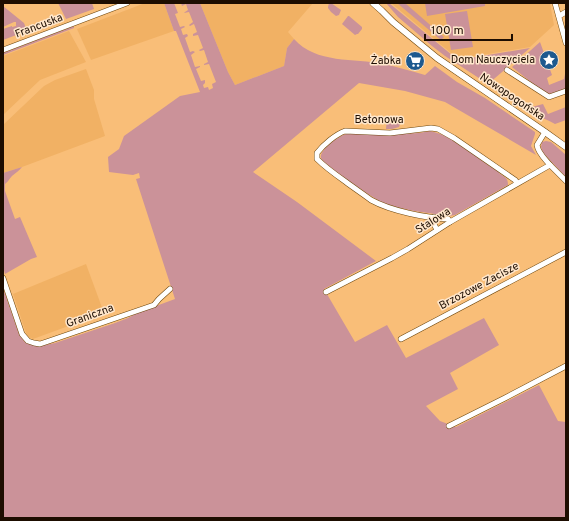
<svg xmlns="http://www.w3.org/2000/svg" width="569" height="521" font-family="Overpass,sans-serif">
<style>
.built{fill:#f1b164}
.green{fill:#cb9299}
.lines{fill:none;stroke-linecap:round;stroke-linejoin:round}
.minor-casing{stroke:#6e460b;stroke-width:6}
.tertiary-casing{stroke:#6e460b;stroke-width:7}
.minor{stroke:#fff;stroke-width:5}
.tertiary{stroke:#fff;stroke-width:6}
.labels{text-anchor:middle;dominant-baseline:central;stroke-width:3;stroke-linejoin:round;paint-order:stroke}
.street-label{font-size:11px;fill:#1d0d00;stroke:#ffe7cc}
.poi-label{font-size:11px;fill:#1d0d00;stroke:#ffe7cc;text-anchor:end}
</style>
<rect width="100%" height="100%" fill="#f9be78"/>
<!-- built -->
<g class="built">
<polygon points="145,3 164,3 174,31 91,60 77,29"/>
<polygon points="200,3 313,3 288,32 294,39 287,48 284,66 235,85 228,72"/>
<polygon points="391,3 550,3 554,25 530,47 458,59"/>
<polygon points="69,31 86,62 40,80 3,115 3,56"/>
<polygon points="86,69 94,90 94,99 105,136 22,167 3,173 3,125 44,86 55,80"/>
<polygon points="86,264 104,313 33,339 27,336 13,294"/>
</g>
<!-- green -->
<g class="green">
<polygon points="58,3 92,3 94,9 66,19"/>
<path d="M164,3H174L178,13L175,14L180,27L184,26L185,27L181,29L183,35L187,34L188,36L185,38L190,52L193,51L195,52L191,55L195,67L200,66V67L196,69L201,81L205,80V83L203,85L204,88L208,87L209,90L213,88L212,84L216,82L209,64L204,65V64L208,62L204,50L200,51L199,50L203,48L198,35L193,36V34L197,32L194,24L190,26L189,25L193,22L189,12L184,13L185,12L188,10L186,4L182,6L181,3H200L228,72L235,85L284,66L287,48L294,39C316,64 354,58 384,64C398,67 411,71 425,75L435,66L457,82L485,98L535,132V134L531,146L536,155L445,102L405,91L359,83L253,172L297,202L376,261L324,289L355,342L387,325L406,358L484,318L499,345L450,373L458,389L426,406L440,421L456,427L539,385L558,421L566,422V518H3V288L19,334L25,342L40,346L55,343L115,323L128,318L137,313L175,299L136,179L140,178L139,173L133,175L109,172L108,157L119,149L124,136L180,96L200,92L176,31H174Z"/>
<polygon points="329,3 331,3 341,10 339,15 336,16 331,12 328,8 328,7"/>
<polygon points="386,3 389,3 458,60 530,48 488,84 445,56 432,46 398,17"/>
<polygon points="397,3 405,3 444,37 441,40"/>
<polygon points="425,3 485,3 485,6 427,16"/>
<polygon points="3,6 24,23 27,31 3,40 3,29 12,26 12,27 16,26 16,22 14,22 3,27"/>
<polygon points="467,11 473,47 451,50 445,14"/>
<polygon points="348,16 349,16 362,27 362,29 358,34 357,34 355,35 342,24"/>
<polygon points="74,26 74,28 3,55 3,53"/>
<polygon points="540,42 552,75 547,78 549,85 564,79 565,74 566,73 566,89 549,94 546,94 512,67"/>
<path d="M543,104L548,114L566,107V120L555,124C547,119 538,117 529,112L532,107Z"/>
<polygon points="387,118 398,121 400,124 399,127 392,129 386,129"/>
<path d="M430,131C456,136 477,160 500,172L499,173C506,178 508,178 508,185L455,215L449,216L442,215C422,212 401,210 382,202C374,199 323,164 321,158C319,150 339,136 346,134H395L419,133Z"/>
<polygon points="546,141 551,142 566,155 566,177 543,153 541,147 542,142"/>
<path d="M22,167C19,171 15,173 12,176C9,179 8,182 5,184V191L15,219L20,217L37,257L31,259L5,274L3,267V173Z"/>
</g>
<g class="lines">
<defs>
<g id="minor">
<polyline points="555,3 566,43"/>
<polyline points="559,16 566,12"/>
<polyline points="3,50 127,3"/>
<polyline points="507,70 549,97 566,91"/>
<polyline points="550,165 566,181"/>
<polyline points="434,217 433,222 437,230"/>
<path d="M450,222L448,219C426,218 391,211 371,200C363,194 354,188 346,182C336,175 326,168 317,159V153C323,145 336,134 345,131L390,133L431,128L438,129L454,138L515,180L517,183"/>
<polyline points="3,278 22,334 28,341 34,343 40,344 46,342 154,305 159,299 170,289"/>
<path d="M326,292L392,258L408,249L450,222L550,165C545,159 538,153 537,145L545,132"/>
<polyline points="401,339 566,252"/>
<polyline points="449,426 505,398 566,366"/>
</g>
<polyline id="tertiary" points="373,3 382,11 393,22 437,58 545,132 566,147"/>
</defs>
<!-- minor casing -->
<use href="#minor" class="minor-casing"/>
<!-- tertiary casing -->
<use href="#tertiary" class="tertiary-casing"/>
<!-- minor -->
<use href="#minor" class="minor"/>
<!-- tertiary -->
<use href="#tertiary" class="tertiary"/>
</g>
<!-- icons -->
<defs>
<symbol id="sight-disc" viewBox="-11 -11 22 22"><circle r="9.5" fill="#1d598f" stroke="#ffe7cc"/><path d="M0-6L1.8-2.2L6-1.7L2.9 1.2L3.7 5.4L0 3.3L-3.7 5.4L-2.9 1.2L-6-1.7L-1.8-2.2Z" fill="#fff"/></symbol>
<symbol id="supermarket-disc" viewBox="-11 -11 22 22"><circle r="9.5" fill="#1d598f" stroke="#ffe7cc"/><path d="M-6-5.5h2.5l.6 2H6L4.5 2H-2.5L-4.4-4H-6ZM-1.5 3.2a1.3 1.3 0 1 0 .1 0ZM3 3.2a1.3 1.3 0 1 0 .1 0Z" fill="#fff"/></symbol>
</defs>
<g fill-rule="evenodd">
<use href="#sight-disc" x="538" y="49" width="22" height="22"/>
<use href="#supermarket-disc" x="404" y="50" width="22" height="22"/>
</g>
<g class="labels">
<!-- street labels -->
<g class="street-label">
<text transform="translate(39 26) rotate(-21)">Francuska</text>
<text transform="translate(512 97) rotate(34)">Nowopogońska</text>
<text x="379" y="120">Betonowa</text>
<text transform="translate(433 221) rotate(-32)">Stalowa</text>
<text transform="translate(479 286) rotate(-28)">Brzozowe Zacisze</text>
<text transform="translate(90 316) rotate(-20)">Graniczna</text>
</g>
<!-- poi labels -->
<g class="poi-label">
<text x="535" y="60">Dom Nauczyciela</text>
<text x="401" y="61">Żabka</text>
</g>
</g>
<!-- border -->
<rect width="569" height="521" fill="none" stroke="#1d0d00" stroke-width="8"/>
<!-- scale -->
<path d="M425 34v6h87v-6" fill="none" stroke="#1d0d00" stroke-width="2"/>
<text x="431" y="34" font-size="12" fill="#1d0d00" stroke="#ffe7cc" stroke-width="3" paint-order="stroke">100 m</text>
</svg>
